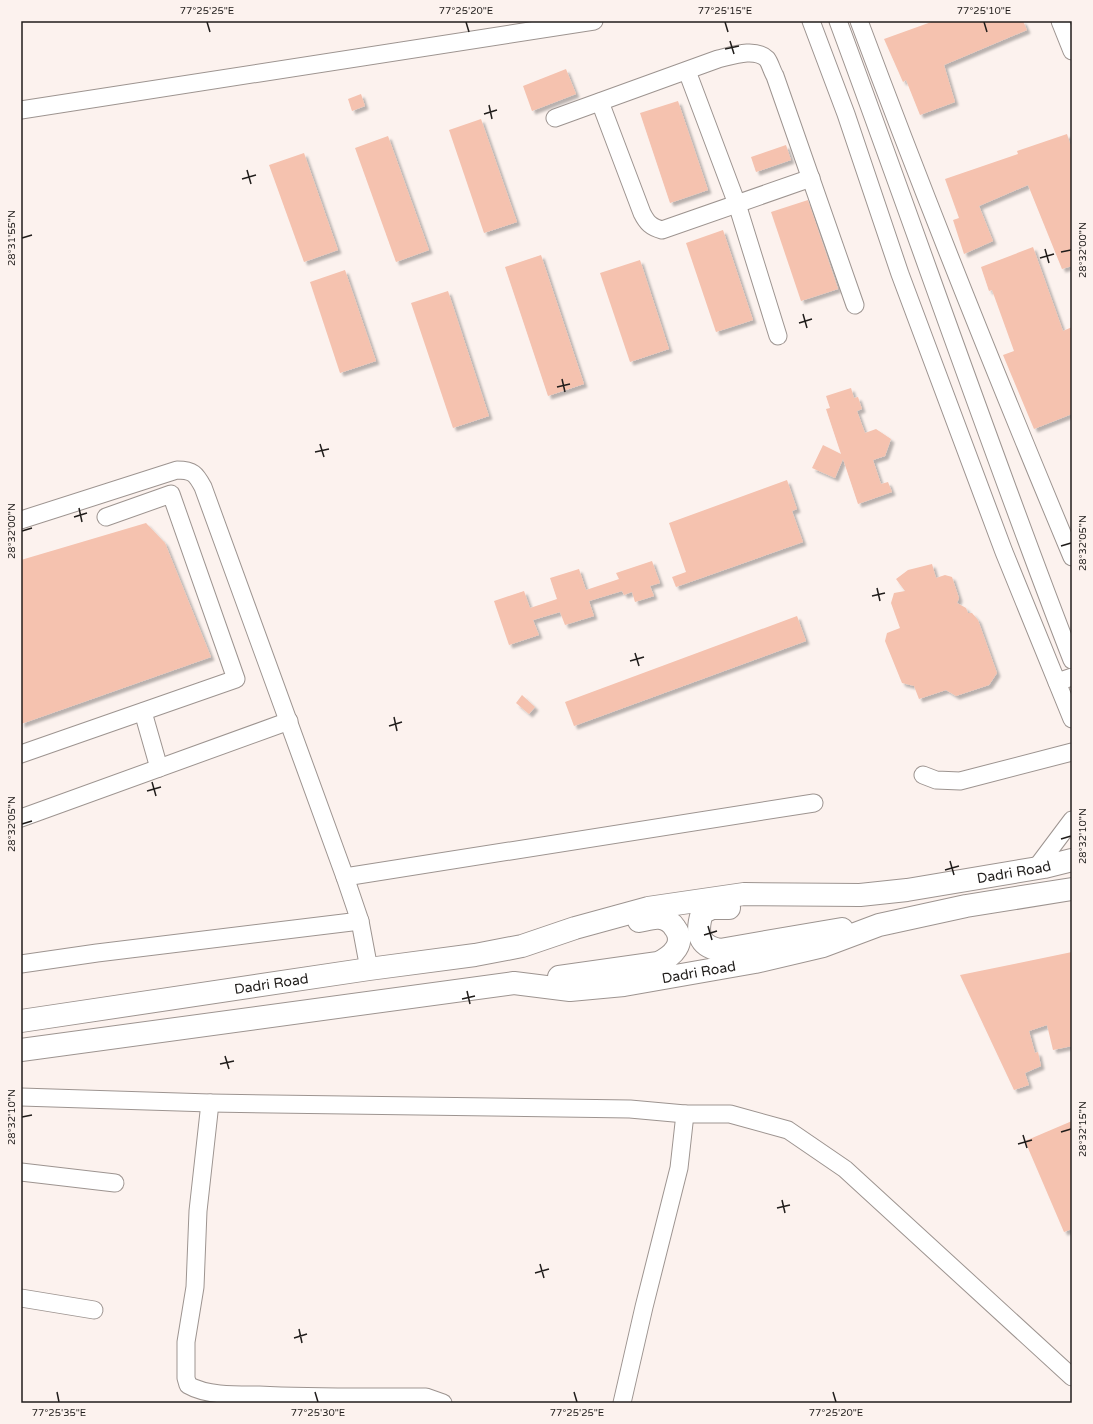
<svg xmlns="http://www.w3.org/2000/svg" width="1093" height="1424" font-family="'Varela Round',sans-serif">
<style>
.building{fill:#f5c2af;filter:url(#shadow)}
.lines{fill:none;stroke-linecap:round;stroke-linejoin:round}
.minor-casing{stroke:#9d9490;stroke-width:19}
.major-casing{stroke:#9d9490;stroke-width:24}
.minor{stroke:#fff;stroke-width:17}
.major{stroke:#fff;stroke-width:22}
.ticks{fill:none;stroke:#201d1b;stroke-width:1.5}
.labels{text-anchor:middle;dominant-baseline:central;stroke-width:3;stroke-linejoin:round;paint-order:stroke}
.street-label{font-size:14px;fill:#201d1b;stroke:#fcf2ee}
.neatline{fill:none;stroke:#201d1b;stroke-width:1.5}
.ticks-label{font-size:10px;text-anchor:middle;fill:#201d1b}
</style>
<defs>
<filter id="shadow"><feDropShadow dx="3.5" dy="3.5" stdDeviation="1" flood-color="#0004"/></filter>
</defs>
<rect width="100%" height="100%" fill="#fcf2ee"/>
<!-- building -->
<g class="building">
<polygon points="934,21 1023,21 1027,30 944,65 955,102 920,115 906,80 903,82 884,39"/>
<polygon points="566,69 576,94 532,111 523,86"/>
<polygon points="361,94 365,106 352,111 348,99"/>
<polygon points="678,101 708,190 670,203 640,113"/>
<polygon points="481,119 517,222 484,233 449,130"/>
<polygon points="1067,134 1072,150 1072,266 1062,269 1028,185 979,206 993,241 964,254 953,220 959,218 945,179 1018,154 1017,151"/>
<polygon points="388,136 429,250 396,262 355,148"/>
<polygon points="786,145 791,160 756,172 751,157"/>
<polygon points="304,153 338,250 304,262 269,165"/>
<polygon points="808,200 838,289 801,301 771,212"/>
<polygon points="723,230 753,320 716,332 686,243"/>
<polygon points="1033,247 1063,331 1072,327 1072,414 1034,429 1003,355 1014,351 992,290 989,291 981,267"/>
<polygon points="541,255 584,384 548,396 505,267"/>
<polygon points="640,260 669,349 630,362 600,273"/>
<polygon points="345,270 376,361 340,373 310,282"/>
<polygon points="448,291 489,416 453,428 411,303"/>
<polygon points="851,388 854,398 858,397 862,409 857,411 865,433 876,429 891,439 885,456 873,460 881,484 888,482 892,492 858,504 843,459 835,478 812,468 823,445 841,454 826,409 830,408 826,396"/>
<polygon points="787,480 797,509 792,511 803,542 676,587 672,577 686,572 669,523"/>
<polygon points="146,523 165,543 211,657 21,724 21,560"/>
<polygon points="652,561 660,583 650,586 654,596 635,602 632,592 624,595 622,591 589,601 594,616 565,625 560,612 533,620 539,635 509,645 494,601 524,591 530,608 557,599 550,578 579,569 586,590 619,579 616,573"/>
<polygon points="932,564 936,578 945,575 952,577 959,598 957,603 966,608 968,613 972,613 978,620 997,673 989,685 956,696 946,690 919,699 914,686 902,683 885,641 887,633 900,628 891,603 894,593 905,591 896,579 908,570"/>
<polygon points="797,616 806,641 574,726 565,702"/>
<polygon points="522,695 535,707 529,714 516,703"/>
<polygon points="1072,952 1072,1046 1053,1050 1047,1025 1029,1031 1035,1053 1038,1052 1041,1066 1025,1073 1029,1085 1014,1090 960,975"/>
<polygon points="1072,1121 1072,1229 1064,1232 1025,1141"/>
</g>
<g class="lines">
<defs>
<g id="minor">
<polyline points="811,21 846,114 900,274 1004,552 1072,719"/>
<path d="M838,21C917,234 990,449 1072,660"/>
<path d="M859,21C926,201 998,380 1072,557"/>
<polyline points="1060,21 1072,51"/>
<polyline points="687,71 737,204 778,336"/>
<path d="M600,102L642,213C647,223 651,227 662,230L811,178"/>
<polyline points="21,110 594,21"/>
<path d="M555,118L718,59C731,56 755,47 767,59C770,63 772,71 775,76L855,305"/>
<path d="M21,520L177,470C193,470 196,474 203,487L345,877L360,921L369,969"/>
<polyline points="1057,682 1072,677"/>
<polyline points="143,712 159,768"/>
<polyline points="21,754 236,679 171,494 106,517"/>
<polyline points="923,775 936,780 960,781 1072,752"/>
<polyline points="21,818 289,721"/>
<polyline points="1036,868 1072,820"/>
<polyline points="345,877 814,803"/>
<polyline points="21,964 97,953 360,921"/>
<polyline points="21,1097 210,1103 630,1109 685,1114 730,1114 788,1130 845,1169 1072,1377"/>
<path d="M210,1103L198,1211L195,1287L186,1342V1378L188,1385C207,1396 237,1395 259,1395C315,1398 371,1397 426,1397L443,1403"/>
<polyline points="21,1172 115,1183"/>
<polyline points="21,1298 94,1310"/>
<polyline points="622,1403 644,1307 679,1168 685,1114"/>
</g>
<g id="major">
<path d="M729,908H712L702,913C696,932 698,946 720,950L842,929"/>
<path d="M559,977L658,963C673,956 686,943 675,928C672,923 666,919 660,918C654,917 645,920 639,921"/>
<path id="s1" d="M21,1021L369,969L475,955L522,946L575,928L648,908L744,894L860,895L907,890L1044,867L1072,860"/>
<path id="s2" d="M21,1050L514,983L570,990L624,985L755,962L823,946L879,925L966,906L1072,889"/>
</g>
</defs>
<!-- minor casing -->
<use href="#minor" class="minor-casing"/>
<!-- major casing -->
<use href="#major" class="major-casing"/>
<!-- minor -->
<use href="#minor" class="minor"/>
<!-- major -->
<use href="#major" class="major"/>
</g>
<!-- ticks -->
<path class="ticks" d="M207,22L210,32M466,22L469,32M725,22L728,32M984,22L987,32M730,41L734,54M725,49L739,46M489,105L492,119M484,114L497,110M247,170L251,184M242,179L256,175M22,238L32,235M1045,249L1049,263M1061,252L1071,250M1040,258L1054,254M803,314L807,328M799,323L812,319M562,379L565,392M557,387L570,384M320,444L324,457M315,452L329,449M79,508L82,522M74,517L87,513M22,531L32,528M1061,546L1071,543M877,588L880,601M872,596L885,593M635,653L639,666M630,661L644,657M394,717L397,731M389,726L402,722M152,782L156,796M147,791L161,787M22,824L32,821M1061,839L1071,836M950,861L954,875M945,870L959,866M708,926L712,940M704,935L717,931M467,991L470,1004M462,999L475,996M225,1056L229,1069M220,1064L234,1061M22,1117L32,1115M1061,1132L1071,1129M1023,1135L1027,1148M1018,1144L1032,1140M782,1200L785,1213M777,1208L790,1205M540,1264L544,1278M535,1273L549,1269M299,1329L302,1343M294,1338L307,1334M57,1392L59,1402M315,1392L318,1402M574,1392L577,1402M833,1392L836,1402"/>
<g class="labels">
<!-- street labels -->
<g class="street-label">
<text stroke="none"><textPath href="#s1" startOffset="1007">Dadri Road</textPath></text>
<text stroke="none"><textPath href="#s2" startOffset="684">Dadri Road</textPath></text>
<text stroke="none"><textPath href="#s1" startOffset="253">Dadri Road</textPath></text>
</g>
</g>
<!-- border -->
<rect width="1093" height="1424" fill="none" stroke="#fcf2ee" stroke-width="44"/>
<rect x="22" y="22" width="1049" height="1380" class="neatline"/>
<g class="ticks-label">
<text x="207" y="14">77°25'25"E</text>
<text x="466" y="14">77°25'20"E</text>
<text x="725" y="14">77°25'15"E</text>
<text x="984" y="14">77°25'10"E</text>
<text transform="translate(11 238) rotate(-90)" y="4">28°31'55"N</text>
<text transform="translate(1082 250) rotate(-90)" y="4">28°32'00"N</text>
<text transform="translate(11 531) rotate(-90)" y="4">28°32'00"N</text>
<text transform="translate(1082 543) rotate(-90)" y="4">28°32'05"N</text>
<text transform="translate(11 824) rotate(-90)" y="4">28°32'05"N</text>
<text transform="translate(1082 836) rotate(-90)" y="4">28°32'10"N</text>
<text transform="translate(11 1117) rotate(-90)" y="4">28°32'10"N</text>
<text transform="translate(1082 1129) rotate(-90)" y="4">28°32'15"N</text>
<text x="59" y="1416">77°25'35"E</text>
<text x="318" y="1416">77°25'30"E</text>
<text x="577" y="1416">77°25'25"E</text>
<text x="836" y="1416">77°25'20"E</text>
</g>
</svg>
